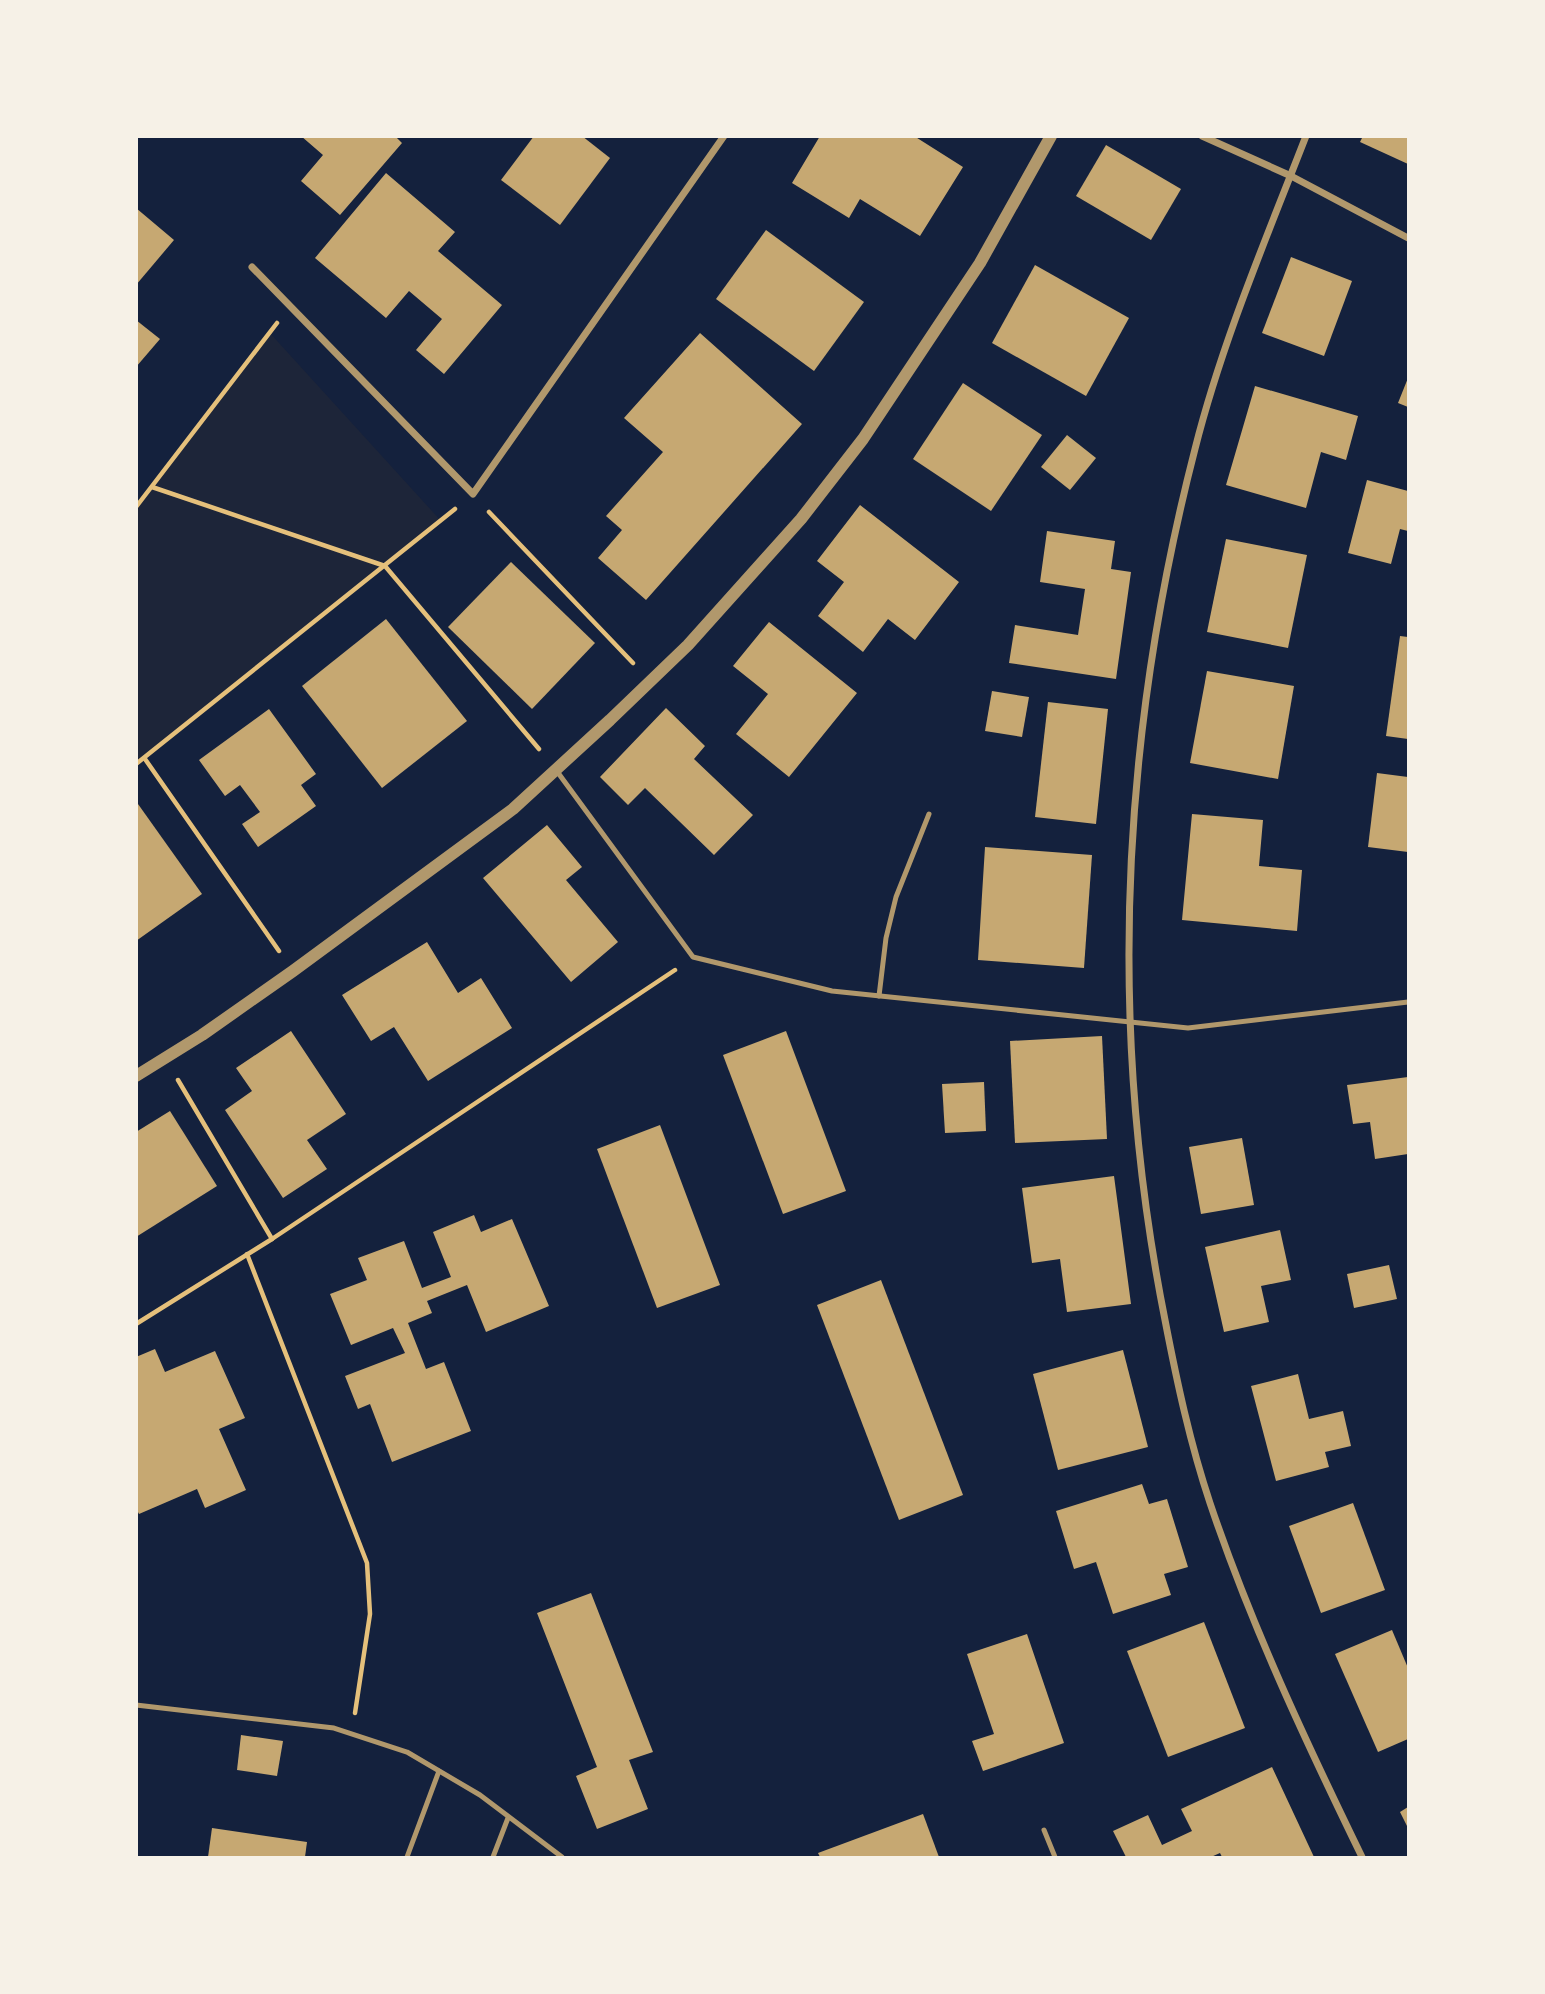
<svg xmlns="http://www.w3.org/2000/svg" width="1545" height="1994" font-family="'IBM Plex Sans',sans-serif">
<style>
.green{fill:#1d2539}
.building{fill:#c6a872}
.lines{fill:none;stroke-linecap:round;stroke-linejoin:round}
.path{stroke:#e5c07b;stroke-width:4.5}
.service{stroke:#b1986c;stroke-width:5}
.minor{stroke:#b1986c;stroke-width:7}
.tertiary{stroke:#b1986c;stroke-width:12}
</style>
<rect width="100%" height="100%" fill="#14213d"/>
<!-- green -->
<polygon class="green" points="269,332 442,522 137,764 136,507"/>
<!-- building -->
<g class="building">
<polygon points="301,136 395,136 402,143 340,215 301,181 323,155"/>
<polygon points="534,136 582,136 610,158 560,225 501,180"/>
<polygon points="820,136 914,136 963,167 920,236 860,199 849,218 792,183"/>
<polygon points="1363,136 1408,136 1408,164 1360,142"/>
<polygon points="1106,145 1181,189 1151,240 1076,196"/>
<polygon points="386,173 455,232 438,251 502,305 444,374 416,350 442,319 409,291 386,318 315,258"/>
<polygon points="136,208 174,240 136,285"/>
<polygon points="766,230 864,302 814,371 716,299"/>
<polygon points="1291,257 1352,281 1324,356 1262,333"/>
<polygon points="1035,265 1129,318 1086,396 992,343"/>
<polygon points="136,320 160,339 136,367"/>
<polygon points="700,333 802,424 646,600 598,558 622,530 606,516 663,452 624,418"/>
<polygon points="1408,378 1408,407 1398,403"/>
<polygon points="963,383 1042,435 991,511 913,459"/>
<polygon points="1255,386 1358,416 1346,460 1321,452 1306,508 1226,485"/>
<polygon points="1067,435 1096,458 1070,490 1041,467"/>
<polygon points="1367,480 1408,491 1408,531 1400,529 1391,564 1348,553"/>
<polygon points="860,505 959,582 915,640 888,619 863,652 818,616 844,582 817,561"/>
<polygon points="1047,531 1115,541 1111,569 1131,572 1116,679 1009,663 1015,625 1078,635 1085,589 1040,582"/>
<polygon points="1226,539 1307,555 1288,648 1207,632"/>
<polygon points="511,562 595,643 532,709 448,627"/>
<polygon points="386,619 467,721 382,788 302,686"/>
<polygon points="769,622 857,693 789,777 736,734 768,694 733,666"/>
<polygon points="1400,636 1408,637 1408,739 1386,736"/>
<polygon points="1207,671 1294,686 1278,779 1190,763"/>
<polygon points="992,691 1029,697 1022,737 985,731"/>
<polygon points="1048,702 1108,709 1096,824 1035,817"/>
<polygon points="666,708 705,746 694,759 753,815 714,855 645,788 628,805 600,777"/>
<polygon points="269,709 316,774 301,785 316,806 258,847 242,824 260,812 240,785 225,796 199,760"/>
<polygon points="1377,773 1408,777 1408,852 1368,847"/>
<polygon points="138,804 202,894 136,941 136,805"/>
<polygon points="1192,814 1263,820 1259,866 1302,870 1297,931 1182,920"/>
<polygon points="547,825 582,867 566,880 618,942 571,982 483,878"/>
<polygon points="985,847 1092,855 1084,968 978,960"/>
<polygon points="427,942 458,993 481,978 512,1028 428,1081 394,1027 371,1041 342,995"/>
<polygon points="291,1031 346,1114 307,1140 327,1169 283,1198 225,1110 252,1091 236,1068"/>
<polygon points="786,1031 846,1191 783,1214 723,1055"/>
<polygon points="1102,1036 1107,1139 1015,1143 1010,1041"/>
<polygon points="1408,1077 1408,1154 1375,1159 1370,1122 1353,1124 1347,1085"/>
<polygon points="984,1082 986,1131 945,1133 942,1084"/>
<polygon points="170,1111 217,1186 136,1237 136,1132"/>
<polygon points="660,1125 720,1285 657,1308 597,1149"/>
<polygon points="1242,1138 1254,1205 1201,1214 1189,1147"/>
<polygon points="1114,1176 1131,1304 1067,1312 1060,1259 1032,1263 1022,1188"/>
<polygon points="474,1215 481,1232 512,1219 549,1306 486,1332 467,1285 427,1301 432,1313 408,1323 426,1369 444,1362 471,1431 392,1462 370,1404 358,1409 345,1376 405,1353 393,1328 351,1345 330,1294 367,1280 358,1258 404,1241 422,1288 451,1277 433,1232"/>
<polygon points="1280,1230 1291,1280 1261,1286 1269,1322 1224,1332 1205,1247"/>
<polygon points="1389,1265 1397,1299 1354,1308 1347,1274"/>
<polygon points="881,1280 963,1495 899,1520 817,1305"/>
<polygon points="155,1349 165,1372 215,1351 245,1418 219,1429 246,1490 205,1508 197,1489 139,1514 136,1508 136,1357"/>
<polygon points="1123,1350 1148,1447 1058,1470 1033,1374"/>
<polygon points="1298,1374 1309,1419 1343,1411 1351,1446 1325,1452 1329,1467 1276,1481 1251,1386"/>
<polygon points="1142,1484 1149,1504 1167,1499 1188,1567 1164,1574 1171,1595 1113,1614 1096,1562 1074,1569 1056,1511"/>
<polygon points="1353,1503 1385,1590 1321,1613 1289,1526"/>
<polygon points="591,1593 653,1752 629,1760 648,1809 597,1829 576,1776 597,1767 537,1613"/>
<polygon points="1204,1622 1245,1728 1168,1757 1127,1651"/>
<polygon points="1392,1630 1408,1668 1408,1739 1378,1752 1335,1654"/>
<polygon points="1027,1634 1064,1743 983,1771 972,1741 994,1734 967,1654"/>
<polygon points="241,1735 283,1741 277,1776 237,1770"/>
<polygon points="1272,1767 1314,1857 1222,1857 1220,1853 1211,1857 1126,1857 1113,1831 1148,1815 1162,1845 1192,1831 1181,1809"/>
<polygon points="1408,1807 1408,1828 1400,1812"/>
<polygon points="923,1814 939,1857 820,1857 818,1853"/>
<polygon points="212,1828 307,1842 305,1857 208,1857"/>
</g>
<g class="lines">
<!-- path -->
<g class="path">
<polyline points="152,487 385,566 539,749"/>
<polyline points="136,507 277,323"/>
<polyline points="489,512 633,663"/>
<polyline points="145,759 279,951"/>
<polyline points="136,764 455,509"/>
<polyline points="178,1080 272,1239 675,970"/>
<polyline points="247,1254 367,1563 370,1614 355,1713"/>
<polyline points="136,1324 272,1239"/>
</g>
<!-- service -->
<g class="service">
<polyline points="556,770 693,957 832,991 1188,1028 1408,1002"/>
<polyline points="879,996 886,938 896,897 929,814"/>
<polyline points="136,1705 334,1728 407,1752 480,1795 562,1857"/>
<polyline points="1044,1830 1055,1857"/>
<polyline points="407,1857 439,1771"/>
<polyline points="493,1857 508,1818"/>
</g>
<!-- minor -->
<g class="minor">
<polyline points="1202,136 1291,176 1408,238"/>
<path d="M1306,136C1266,239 1222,342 1195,449C1121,736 1107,1029 1165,1320C1177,1382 1190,1443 1210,1503C1251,1625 1306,1742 1362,1857"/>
<polyline points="252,267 473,494 724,136"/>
</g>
<!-- tertiary -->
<polyline class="tertiary" points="136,1076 202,1035 293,971 513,809 610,720 688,645 801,519 863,439 980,263 1051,136"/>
</g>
<!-- border -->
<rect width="1545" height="1994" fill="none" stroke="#f6f1e7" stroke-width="276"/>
</svg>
